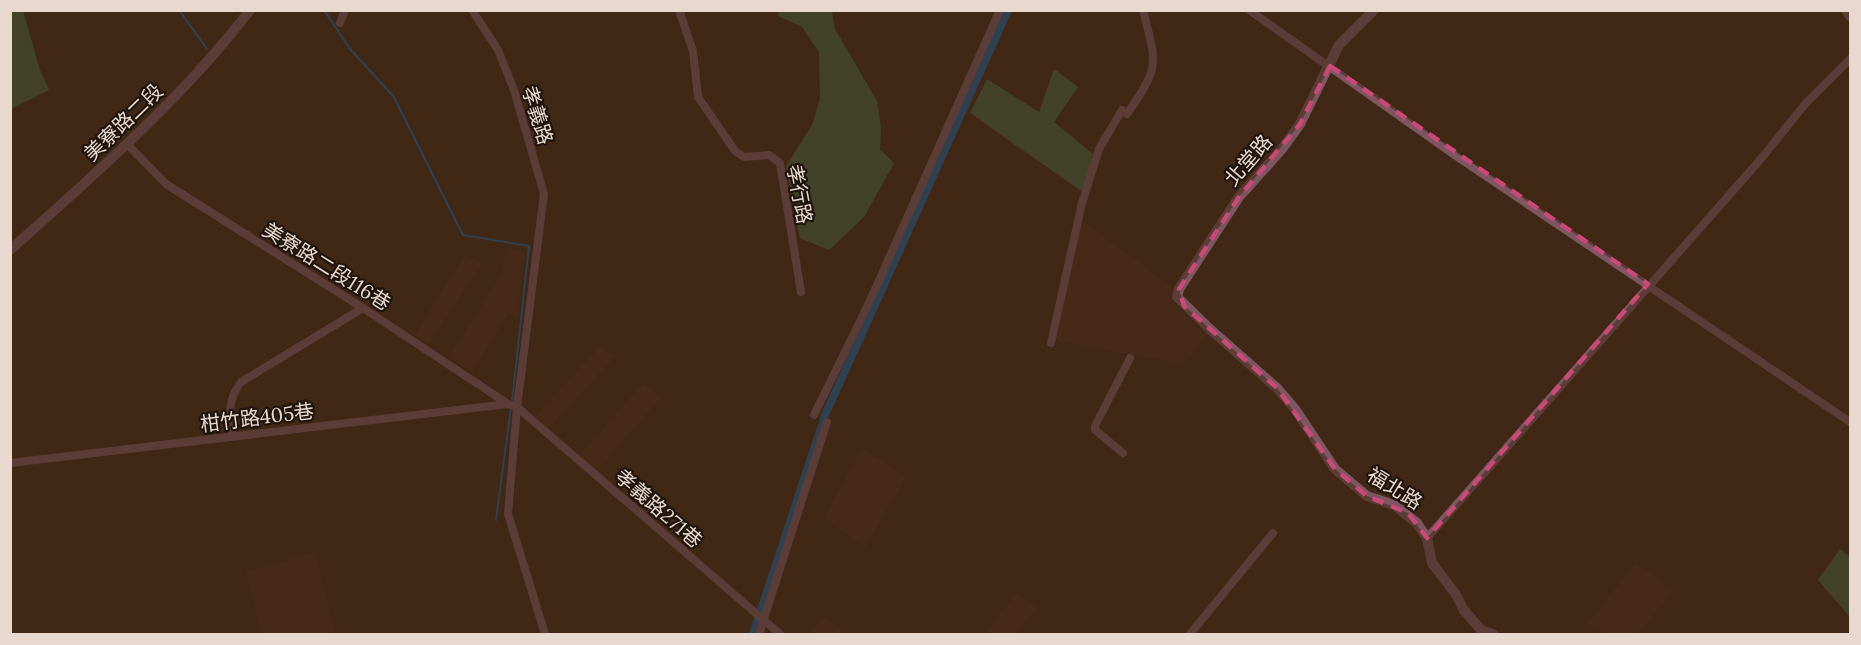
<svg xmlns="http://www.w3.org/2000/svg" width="1861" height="645" font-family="Lora,'Noto Sans TC',serif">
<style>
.built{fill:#4d2e19}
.green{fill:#40633c}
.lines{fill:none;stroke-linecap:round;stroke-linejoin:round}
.stream{stroke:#146098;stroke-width:2}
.canal{stroke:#146098;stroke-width:8}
.minor{stroke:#7c5661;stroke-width:8}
.tertiary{stroke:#7c5661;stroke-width:10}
.marked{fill:none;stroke:#cc4878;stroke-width:4.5;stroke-dasharray:12 8;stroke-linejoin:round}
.labels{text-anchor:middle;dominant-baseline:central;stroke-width:4.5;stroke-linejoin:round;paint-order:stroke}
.street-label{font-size:20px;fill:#e9d8cd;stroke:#1f140c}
</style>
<rect width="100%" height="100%" fill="#412816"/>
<!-- built -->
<g class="built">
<polygon points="1082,221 1173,288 1168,297 1205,336 1183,364 1058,341 1056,337"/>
<polygon points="506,247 525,253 517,317 508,313 472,372 449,357 502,274"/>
<polygon points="465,255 481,263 429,344 415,335"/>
<polygon points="600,347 615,356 549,428 536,416"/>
<polygon points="643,384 660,398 596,471 580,455"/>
<polygon points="862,449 906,476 865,547 825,517"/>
<polygon points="315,552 335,634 262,634 246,572"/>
<polygon points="1635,564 1673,590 1638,634 1603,634 1588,624"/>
<polygon points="1017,593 1036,608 1015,634 985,634"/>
<polygon points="825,617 845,634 810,634"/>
</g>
<!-- green -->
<g class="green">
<polygon points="11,10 23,11 40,70 49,90 11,109"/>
<polygon points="779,11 832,11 835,29 877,101 881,128 880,149 894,163 864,217 829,250 800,238 786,166 812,125 820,99 819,52 802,27 778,16"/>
<polygon points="1054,69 1078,87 1054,122 1093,154 1084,193 970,113 987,79 1039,112"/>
<polygon points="1840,549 1850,557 1850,617 1818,580"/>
</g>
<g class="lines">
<!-- stream -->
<g class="stream">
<polyline points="179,10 207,49"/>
<polyline points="324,10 350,49 394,97 463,235 529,246 512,402"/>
<polyline points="496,520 511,407"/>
</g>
<!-- canal -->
<polyline class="canal" points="753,634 826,413 1008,10"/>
<!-- minor -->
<g class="minor">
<polyline points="472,10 498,50 514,90 544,194 517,407 508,514 545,634"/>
<polyline points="679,10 693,51 698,97 735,151 744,157 769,155 780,163 801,292"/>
<polyline points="1249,10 1456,156 1850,422"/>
<polyline points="340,23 345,10"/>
<path d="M1127,114C1160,66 1157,66 1143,10"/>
<polyline points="127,144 166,184 363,308 508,404 517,407 780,634"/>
<polyline points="1051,343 1082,203 1099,149 1122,110"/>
<polyline points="814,415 868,305 1000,10"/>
<path d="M233,436C229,414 227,401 241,382L363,308"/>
<polyline points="1123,453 1095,430 1095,426 1130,358"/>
<polyline points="10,463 508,404"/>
<polyline points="1427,538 1760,160 1806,103 1850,59"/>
<polyline points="759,634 827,422"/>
<polyline points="1190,634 1273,533"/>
</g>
<!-- tertiary -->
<g class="tertiary">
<polyline points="1374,10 1339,45 1300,124 1282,149 1239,197 1179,289 1177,297 1211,330 1277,388 1295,409 1335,469 1367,496 1394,505 1417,523 1427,538 1432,563 1457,596 1463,609 1481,630 1493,634"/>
<polyline points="1846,10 1850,16"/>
<path d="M10,250C95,174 181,100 250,10"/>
</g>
</g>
<!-- marked area -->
<path d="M0 0H1861V645H0ZM1330,66L1648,284L1427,538L1408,513L1367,496L1335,469L1277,388L1184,306L1179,289L1239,197L1300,124Z" fill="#412816" fill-opacity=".55" fill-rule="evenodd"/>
<path class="marked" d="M1330,66L1648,284L1427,538L1408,513L1367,496L1335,469L1277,388L1184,306L1179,289L1239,197L1300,124Z"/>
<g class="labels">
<!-- street labels -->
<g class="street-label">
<text transform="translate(538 115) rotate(73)">孝義路</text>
<text transform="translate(123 122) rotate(-44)">美寮路二段</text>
<text transform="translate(1248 160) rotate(-49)">北堂路</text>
<text transform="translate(800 194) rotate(79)">孝行路</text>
<text transform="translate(327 266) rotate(32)">美寮路二段116巷</text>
<text transform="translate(257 417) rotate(-7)">柑竹路405巷</text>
<text transform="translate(1395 488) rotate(32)">福北路</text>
<text transform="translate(659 508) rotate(41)">孝義路271巷</text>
</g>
</g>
<!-- border -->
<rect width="1861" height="645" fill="none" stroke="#e9d8cd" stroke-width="24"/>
</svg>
